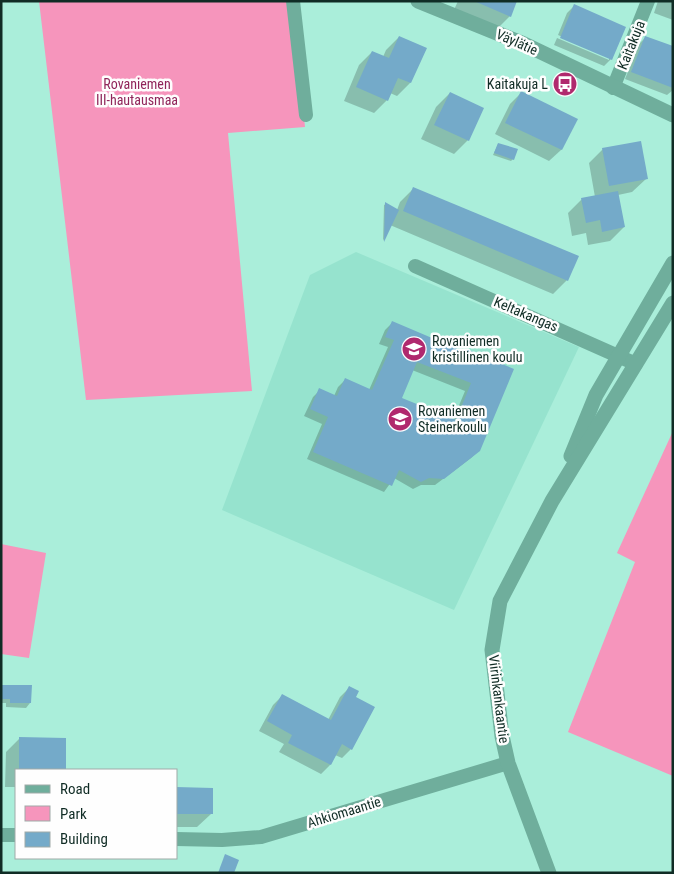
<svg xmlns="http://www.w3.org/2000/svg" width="674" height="874" font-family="'Roboto Condensed',sans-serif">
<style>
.built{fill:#96e3ce}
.green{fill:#f695bc}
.shadow{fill:#0003;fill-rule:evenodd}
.building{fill:#74aac9;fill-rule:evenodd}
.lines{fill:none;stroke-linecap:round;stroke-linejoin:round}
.minor{stroke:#6fae9c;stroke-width:14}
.tertiary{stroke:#6fae9c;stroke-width:15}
.labels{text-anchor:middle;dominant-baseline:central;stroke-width:5;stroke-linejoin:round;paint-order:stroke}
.street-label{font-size:14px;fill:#102c25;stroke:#fefefe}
.park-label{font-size:14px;fill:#90255a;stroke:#fefefe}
.poi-label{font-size:14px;fill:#102c25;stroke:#fefefe;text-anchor:start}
</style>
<rect width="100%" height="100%" fill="#aaeeda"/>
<!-- built -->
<polygon class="built" points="356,252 579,347 454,610 222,510 310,275"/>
<!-- green -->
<g class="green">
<polygon points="39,1 292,1 305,127 228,133 252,391 86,400"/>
<polygon points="673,431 673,776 568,732 635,562 617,553"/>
<polygon points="1,544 46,553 29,658 1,654"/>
</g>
<!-- shadow -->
<g class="shadow">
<polygon points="458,1 515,1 510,16 496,30 453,12"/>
<polygon points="658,1 673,1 673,20 654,13"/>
<polygon points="574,6 611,59 604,66 554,45 557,38 609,60 609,57 558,35 567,13"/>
<polygon points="399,37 425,48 410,83 397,96 390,93 387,100 374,113 344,101 359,65 372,52 383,57 386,50"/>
<polygon points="646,37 673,48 673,90 667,95 625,79 639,44"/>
<polygon points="450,93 468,140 454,154 421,139 436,107"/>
<polygon points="521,93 576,119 561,150 549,161 495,134 510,104"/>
<polygon points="498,144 513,159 511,161 493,155"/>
<polygon points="603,149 646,179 632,192 618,195 624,227 610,241 588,245 586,233 572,236 568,213 582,199 595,197 589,163"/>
<polygon points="414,188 567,280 553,294 390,225 383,241 384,205 386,204 397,210 400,202"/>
<path d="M392,323L464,353L513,370L479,450L471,458L435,485H421L413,489L394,478L384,492L307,459L322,424L304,416L313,397L320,390L334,396L338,387L345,380L369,390L388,347L379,344L385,330ZM412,370L465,391L453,420L400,398Z"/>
<polygon points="1,686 30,703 26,708 6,707 6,703 1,703"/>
<polygon points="349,688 354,697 351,749 342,758 335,755 330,765 321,774 279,752 284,744 259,731 273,705 282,696 328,720 340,697"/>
<polygon points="19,739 65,739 65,770 16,770 16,787 5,787 6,752"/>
<polygon points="176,788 211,814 197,827 176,827"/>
</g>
<!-- building -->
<g class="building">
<polygon points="474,1 517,1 511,17"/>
<polygon points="574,4 626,27 612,60 560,38"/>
<polygon points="399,36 427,48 411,83 398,78 388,101 356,87 372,51 389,58"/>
<polygon points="645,36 673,46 673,88 631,72"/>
<polygon points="521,91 578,119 562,150 505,123"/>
<polygon points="450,92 484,108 469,141 434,125"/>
<polygon points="641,141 648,179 609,186 602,148"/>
<polygon points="498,143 518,149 514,160 494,153"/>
<polygon points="413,187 579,256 568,281 403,211"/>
<polygon points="618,191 625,227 602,232 600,220 586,223 581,198"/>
<polygon points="385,202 399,210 384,242"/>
<path d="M392,321L465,352L466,349L514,369L480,451L444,479L429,478L421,482L399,470L392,486L313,452L328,417L310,409L319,388L337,396L345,378L372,390L394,340L385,337ZM417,362L471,383L456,420L402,398Z"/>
<polygon points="1,685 32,685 31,703 10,703 10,699 1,699"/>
<polygon points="349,686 359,691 356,697 375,707 352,750 342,744 331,765 288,743 292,735 267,721 282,694 331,720"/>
<polygon points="19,737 66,738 66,770 19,770"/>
<polygon points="176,787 213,788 213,814 176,814"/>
<polygon points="225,854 239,860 234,873 218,873"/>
</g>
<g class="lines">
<!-- minor -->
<g class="minor">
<polyline points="293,1 306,115"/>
<polyline points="613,88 648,1"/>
<polyline points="415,266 636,364"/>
<polyline points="1,835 16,835"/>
<polyline points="176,839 222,840 261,837 508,763"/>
</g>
<!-- tertiary -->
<g class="tertiary">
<polyline points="418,1 524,44 673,115"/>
<polyline points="571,456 596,395 673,263"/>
<polyline points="549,873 508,763 502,736 492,650 500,601 552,501 673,303"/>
</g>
</g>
<!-- icons -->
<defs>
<symbol id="bus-disc" viewBox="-11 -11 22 22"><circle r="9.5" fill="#b0296e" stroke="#fefefe"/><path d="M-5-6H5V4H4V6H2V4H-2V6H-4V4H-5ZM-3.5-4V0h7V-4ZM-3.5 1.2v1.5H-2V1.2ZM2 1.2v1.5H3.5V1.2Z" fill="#fff"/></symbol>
<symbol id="school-disc" viewBox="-11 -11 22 22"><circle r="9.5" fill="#b0296e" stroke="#fefefe"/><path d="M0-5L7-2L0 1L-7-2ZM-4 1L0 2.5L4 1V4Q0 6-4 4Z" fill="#fff"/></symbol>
</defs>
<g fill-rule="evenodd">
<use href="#bus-disc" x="551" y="70" width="28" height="28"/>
<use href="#school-disc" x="400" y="335" width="28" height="28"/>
<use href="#school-disc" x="386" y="405" width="28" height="28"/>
</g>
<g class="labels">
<!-- street labels -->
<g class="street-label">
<text transform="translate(517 42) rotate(24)">Väylätie</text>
<text transform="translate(631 45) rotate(-68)">Kaitakuja</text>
<text transform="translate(526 314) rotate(23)">Keltakangas</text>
<text transform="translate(499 699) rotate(83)">Viirinkankaantie</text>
<text transform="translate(344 812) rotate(-17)">Ahkiomaantie</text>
</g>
<!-- park labels -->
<g class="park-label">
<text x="137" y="84">Rovaniemen<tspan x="137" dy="16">III-hautausmaa</tspan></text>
</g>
<!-- poi labels -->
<g class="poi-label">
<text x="548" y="84" text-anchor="end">Kaitakuja L</text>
<text x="432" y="341">Rovaniemen<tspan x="432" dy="16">kristillinen koulu</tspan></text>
<text x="418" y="411">Rovaniemen<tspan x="418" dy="16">Steinerkoulu</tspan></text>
</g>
</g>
<!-- border -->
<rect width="674" height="874" fill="none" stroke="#102c25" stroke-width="5"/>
<!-- legend -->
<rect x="15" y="769" width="162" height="90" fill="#fefefe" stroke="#9faaa7"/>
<rect x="25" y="785" width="25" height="8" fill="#6fae9c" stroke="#9faaa7"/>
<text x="60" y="794" font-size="15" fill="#102c25">Road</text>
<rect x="25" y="806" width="25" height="15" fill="#f695bc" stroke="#9faaa7"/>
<text x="60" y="819" font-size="15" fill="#102c25">Park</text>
<rect x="25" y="832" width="25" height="15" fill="#74aac9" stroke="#9faaa7"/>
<text x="60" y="844" font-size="15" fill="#102c25">Building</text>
</svg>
